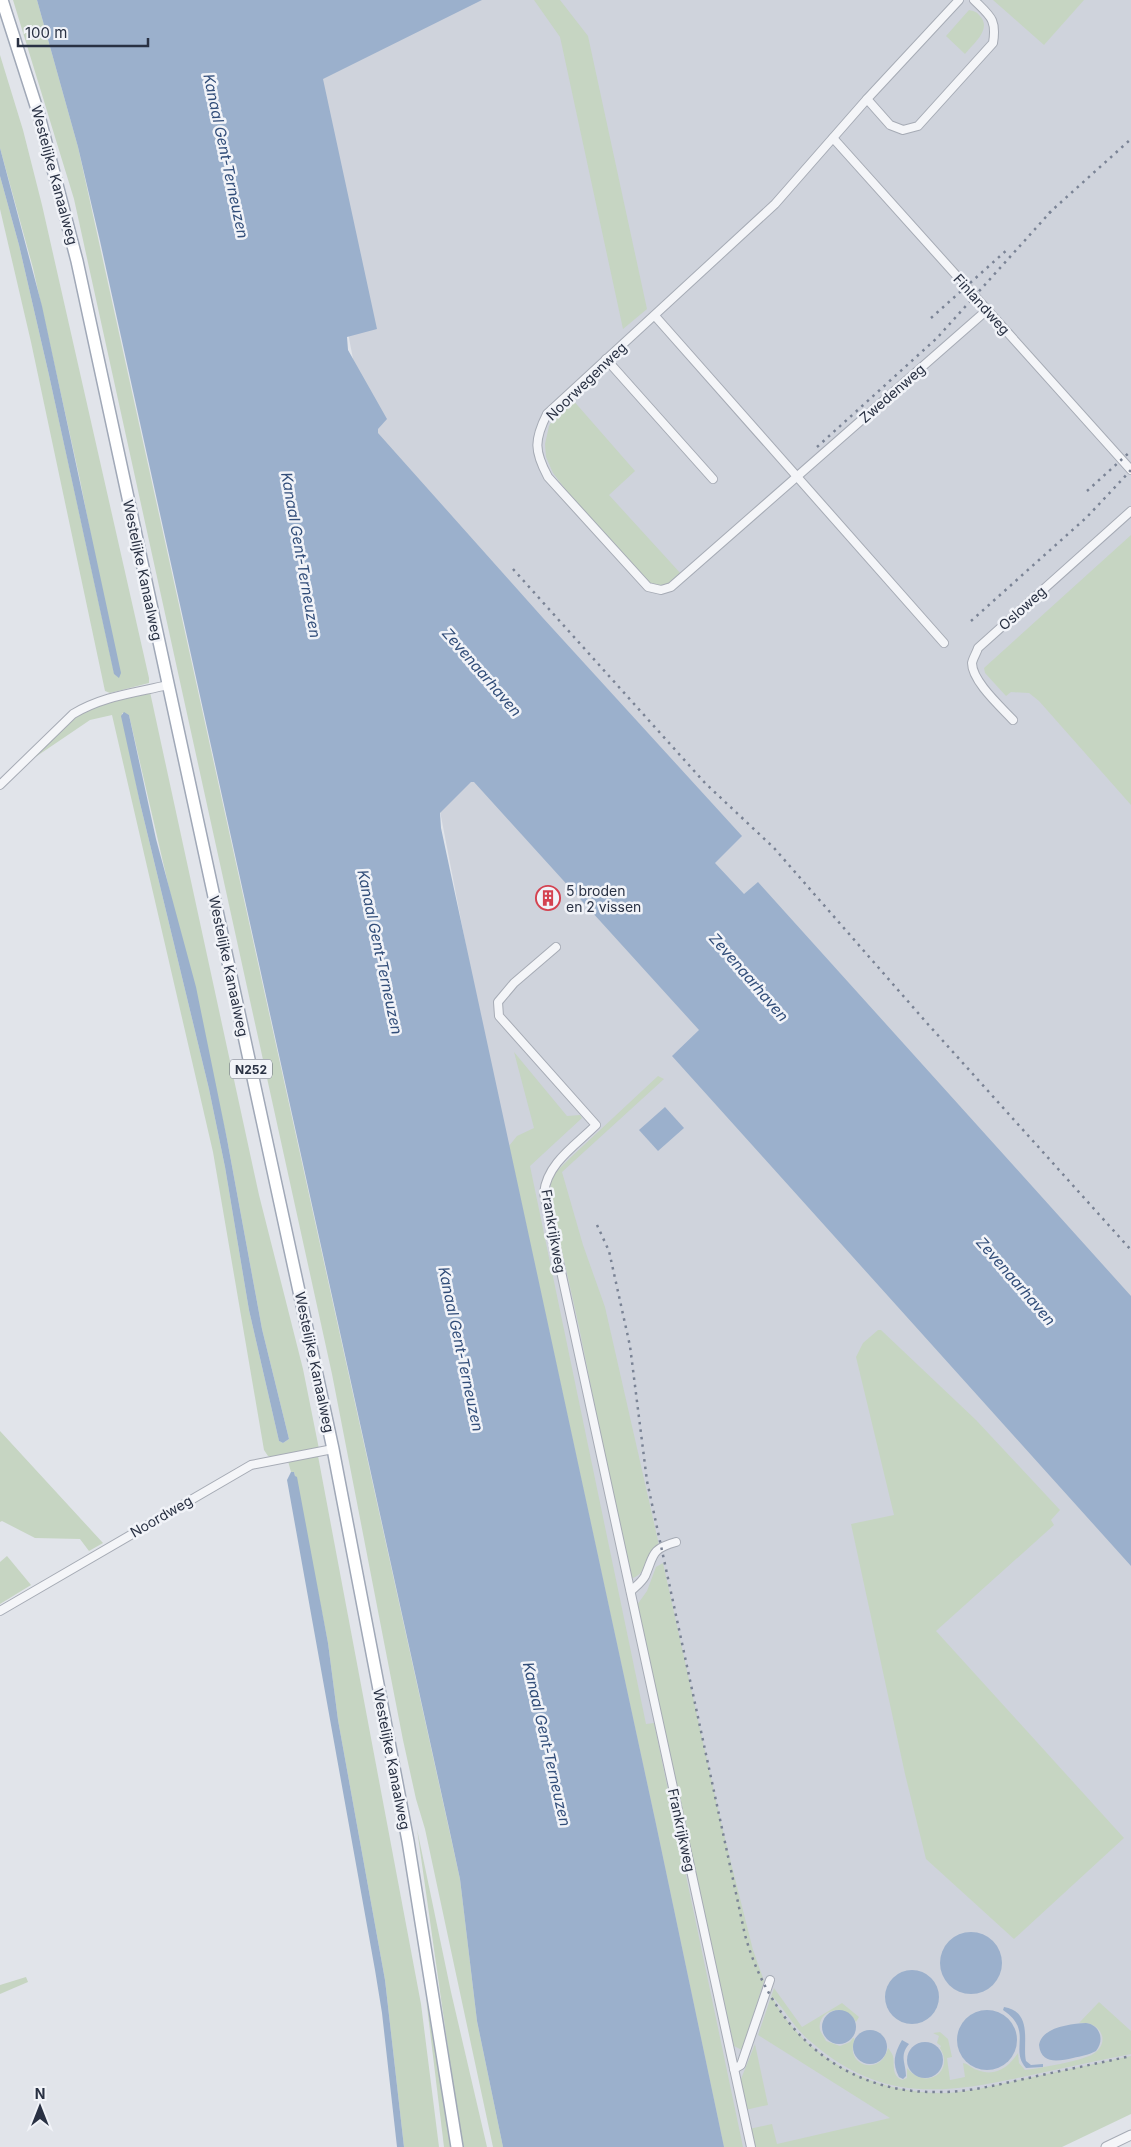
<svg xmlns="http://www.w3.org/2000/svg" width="1131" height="2147" font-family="Inter,sans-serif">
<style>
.built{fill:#cfd3dc}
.green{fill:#c6d5c2;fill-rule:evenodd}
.water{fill:#9bb0cc}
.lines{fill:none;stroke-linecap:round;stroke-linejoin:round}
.minor-casing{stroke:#a6abb5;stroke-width:10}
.tertiary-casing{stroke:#a6abb5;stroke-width:11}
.primary-casing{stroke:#a0a8b7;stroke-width:14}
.minor{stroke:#f4f5f8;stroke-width:8}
.tertiary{stroke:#f4f5f8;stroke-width:9}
.primary{stroke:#fff;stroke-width:11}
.rail{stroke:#7a8395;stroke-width:2.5;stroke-dasharray:2.5 5;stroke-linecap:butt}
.labels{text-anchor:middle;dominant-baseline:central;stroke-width:5;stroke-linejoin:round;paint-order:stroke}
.shield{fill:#f1f3f8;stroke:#656b79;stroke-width:1}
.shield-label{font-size:12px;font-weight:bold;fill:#293143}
.street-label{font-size:14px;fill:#293143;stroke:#f1f3f8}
.poi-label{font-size:14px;fill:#293143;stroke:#f1f3f8;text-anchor:start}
.water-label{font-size:15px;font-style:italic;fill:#314d79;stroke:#f1f3f8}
</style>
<rect width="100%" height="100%" fill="#e1e4ea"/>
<!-- built -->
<polygon class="built" points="439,0 1131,0 1131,2093 1019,2147 697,2147 298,73"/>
<!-- green -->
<g class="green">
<polygon points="13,0 37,0 78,147 460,1879 477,2021 503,2147 493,2147 425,1829 416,1799 403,1740 332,1374 74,199"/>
<polygon points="534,0 560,0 588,36 647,309 623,329 562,46 560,37"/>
<polygon points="993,0 1084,0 1044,45"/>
<path d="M969,10C974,11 977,12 980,16C992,29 974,43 965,54L946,36Z"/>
<polygon points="0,55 23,130 42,205 149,678 149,683 110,693 105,691 31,342 0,209 0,176 19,245 49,375 115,677 91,536 80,480 33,268 0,148"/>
<path d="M572,399L635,471L609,495L682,575C665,588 659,591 642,577L569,494L553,473L546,457L545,444L549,426L557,413Z"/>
<polygon points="1131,535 1131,805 1039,701 1029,693 1011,692 1006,696 985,673 984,668"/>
<path d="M150,692L259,1195L303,1369L319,1449L273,1457L268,1456L264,1450L213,1152L112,715L90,720L31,760L82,711L102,703ZM122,713L129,715L227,1139L262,1329L289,1439L283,1443L279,1441L249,1310L225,1167L209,1089L140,803Z"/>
<polygon points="514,1052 567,1116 580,1115 582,1118 530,1166 646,1724 654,1723 743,2147 724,2147 656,1824 509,1146 517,1136 534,1128"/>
<path d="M658,1076L664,1079L562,1172L583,1245L605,1307L659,1545C644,1555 649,1572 633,1578L629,1576L579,1327L553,1211L550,1182L554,1174L570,1158Z"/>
<polygon points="878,1330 881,1330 976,1420 1060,1510 1051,1520 1054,1525 936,1631 1124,1838 1014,1939 926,1859 905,1774 851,1524 894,1515 856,1357 863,1343"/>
<polygon points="0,1431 103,1543 89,1551 80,1539 35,1538 2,1521 0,1522"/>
<polygon points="318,1456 421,2004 439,2147 404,2147 385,1980 338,1720 328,1643 295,1476 294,1472 291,1472 288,1461"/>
<polygon points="7,1556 31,1585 0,1604 0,1562"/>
<polygon points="663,1563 721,1823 753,1950 764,1981 742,2050 734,2046 637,1605 647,1591 656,1567"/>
<polygon points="417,1829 451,1992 487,2147 462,2147"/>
<polygon points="26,1977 28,1982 0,1994 0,1985"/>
<path d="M774,1988L802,2027L842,2003L859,2017L856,2022C844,2001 816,2011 820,2030C821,2033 825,2038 826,2041L840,2046L850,2042L853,2038L855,2039C843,2065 881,2078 888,2048C889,2049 893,2055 893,2056C895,2065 891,2075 902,2080L907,2078V2068C926,2091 955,2072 940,2048L941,2046L937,2043L939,2036L933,2033L940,2032L948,2039L952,2057L947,2058L950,2080L965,2077L963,2063C969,2064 971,2068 977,2070C995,2077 1008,2068 1018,2053L1019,2063L1025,2070C1036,2069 1085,2060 1093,2054C1112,2042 1100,2021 1079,2023L1099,2002L1131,2031V2054C1096,2061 1062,2068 1027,2076C943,2094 881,2103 810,2041C794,2028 784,2008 771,1995C803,2059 875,2094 944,2093C970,2092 995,2085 1019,2080C1057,2072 1094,2064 1131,2056V2114L1062,2147H753L749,2129L772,2124L777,2144L890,2118L758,2035Z"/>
<polygon points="426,1998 452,2147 444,2147"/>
<polygon points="755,2044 768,2105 745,2110 739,2084"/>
</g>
<!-- water -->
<g class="water">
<polygon points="37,0 482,0 323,79 377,329 347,337 348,350 387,419 378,429 378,433 543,618 742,836 715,863 744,894 758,882 1131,1296 1131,1566 672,1056 699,1030 474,782 471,782 440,813 441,828 454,889 656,1824 724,2147 503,2147 477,2021 460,1879 449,1828 100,241 78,147"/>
<polygon points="0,148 42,306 121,673 119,678 114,674 49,375 19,245 0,176"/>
<polygon points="124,712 129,715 156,839 196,987 227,1139 262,1329 289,1439 283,1443 279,1441 249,1310 225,1167 209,1089 140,803 121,716"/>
<polygon points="665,1107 684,1128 658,1151 639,1130"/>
<polygon points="291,1472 294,1472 295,1476 297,1477 328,1643 338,1720 385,1980 404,2147 397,2147 382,2013 375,1970 287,1480"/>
<circle cx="971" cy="1963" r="31"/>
<circle cx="912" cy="1997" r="27"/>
<path d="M1004,2007C1034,2012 1022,2045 1026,2061L1031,2065L1043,2064V2067L1026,2068C1009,2049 1034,2031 1003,2010Z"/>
<circle cx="987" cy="2040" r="30"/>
<circle cx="839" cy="2027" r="17"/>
<path d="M1086,2023C1100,2025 1105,2040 1096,2051C1089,2055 1081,2056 1073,2058C1059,2061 1041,2065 1039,2045C1042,2027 1070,2024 1086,2023Z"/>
<circle cx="870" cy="2047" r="17"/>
<path d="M902,2040L909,2044C899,2056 906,2063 906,2076L903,2079L899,2077C892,2063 894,2054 902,2040Z"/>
<circle cx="925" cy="2060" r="18"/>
</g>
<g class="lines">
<defs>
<g id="minor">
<path d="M959,0L867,99L775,204L547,414C534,440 534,451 548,477L648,587L661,590L671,587L987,310"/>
<path d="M867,99L890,125L903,130L918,126L993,43C997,19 990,16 974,0"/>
<polyline points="833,138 1131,470"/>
<polyline points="655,316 944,643"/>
<polyline points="606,359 713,479"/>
<path d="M1013,720C1001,707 972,681 972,663C973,658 977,652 978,648L1131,511"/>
<path d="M0,785L73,714C103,696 134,693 168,685"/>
<path d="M556,947L514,983L498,1002L499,1016L596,1125C576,1145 547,1163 544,1193L751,2147"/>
<path d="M631,1591C635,1587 642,1582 645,1576C654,1556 650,1549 676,1542"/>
<polyline points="0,1611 251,1465 333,1449"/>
<polyline points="734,2069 741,2065 770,1980"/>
</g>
<polyline id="tertiary" points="1106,2147 1131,2135"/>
<polyline id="primary" points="2,0 38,112 77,261 333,1449 408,1841 457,2147"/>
</defs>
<!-- minor casing -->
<use href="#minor" class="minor-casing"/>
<!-- tertiary casing -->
<use href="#tertiary" class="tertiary-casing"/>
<!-- primary casing -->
<use href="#primary" class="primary-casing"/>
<!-- minor -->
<use href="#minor" class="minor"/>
<!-- tertiary -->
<use href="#tertiary" class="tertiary"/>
<!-- primary -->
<use href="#primary" class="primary"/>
<!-- rail -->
<g class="rail">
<polyline points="1049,213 1131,139"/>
<polyline points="931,318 1008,249"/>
<polyline points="817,447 937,338 1054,208"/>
<polyline points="1087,491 1131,451"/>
<polyline points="513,569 705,783 774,848 926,1022 1131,1250"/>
<polyline points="971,621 1087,517 1131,470"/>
<path d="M597,1225L609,1251L630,1346L647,1481L745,1935C771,2028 841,2095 941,2092C969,2092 996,2085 1024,2079C1059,2071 1095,2064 1131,2056"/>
</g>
</g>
<!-- icons -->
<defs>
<symbol id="building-ring" viewBox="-11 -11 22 22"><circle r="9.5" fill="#f1f3f8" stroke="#d44250" stroke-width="1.5"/><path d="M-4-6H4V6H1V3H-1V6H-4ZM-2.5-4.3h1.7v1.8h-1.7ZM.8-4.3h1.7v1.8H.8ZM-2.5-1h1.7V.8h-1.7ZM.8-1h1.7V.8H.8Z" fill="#d44250"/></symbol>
</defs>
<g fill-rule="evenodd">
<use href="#building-ring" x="534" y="884" width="28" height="28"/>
</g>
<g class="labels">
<!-- shield labels -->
<rect class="shield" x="230" y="1059.5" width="42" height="19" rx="4"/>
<g class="shield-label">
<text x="251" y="1069">N252</text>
</g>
<!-- street labels -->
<g class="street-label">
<text transform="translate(55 175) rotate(75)">Westelijke Kanaalweg</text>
<text transform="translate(982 304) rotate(48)">Finlandweg</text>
<text transform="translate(586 381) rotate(-44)">Noorwegenweg</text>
<text transform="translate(892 393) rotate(-41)">Zwedenweg</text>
<text transform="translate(143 570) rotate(78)">Westelijke Kanaalweg</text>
<text transform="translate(1022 608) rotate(-42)">Osloweg</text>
<text transform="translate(229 966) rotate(78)">Westelijke Kanaalweg</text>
<text transform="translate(554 1231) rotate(80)">Frankrijkweg</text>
<text transform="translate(315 1362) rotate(78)">Westelijke Kanaalweg</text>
<text transform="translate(161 1516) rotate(-30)">Noordweg</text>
<text transform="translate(392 1759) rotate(79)">Westelijke Kanaalweg</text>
<text transform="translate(682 1830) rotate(78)">Frankrijkweg</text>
</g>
<!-- poi labels -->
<g class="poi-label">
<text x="566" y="890">5 broden<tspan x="566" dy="16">en 2 vissen</tspan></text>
</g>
<!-- water labels -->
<g class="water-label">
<text transform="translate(226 156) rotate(78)">Kanaal Gent-Terneuzen</text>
<text transform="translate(301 555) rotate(80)">Kanaal Gent-Terneuzen</text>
<text transform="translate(482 672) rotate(49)">Zevenaarhaven</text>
<text transform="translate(380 952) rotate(78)">Kanaal Gent-Terneuzen</text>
<text transform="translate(749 977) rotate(49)">Zevenaarhaven</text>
<text transform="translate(1016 1281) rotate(49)">Zevenaarhaven</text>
<text transform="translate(461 1349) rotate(78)">Kanaal Gent-Terneuzen</text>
<text transform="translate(547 1744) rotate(77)">Kanaal Gent-Terneuzen</text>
</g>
</g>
<!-- north arrow -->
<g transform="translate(40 2107)" stroke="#f1f3f8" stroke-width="4" paint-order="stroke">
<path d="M0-4L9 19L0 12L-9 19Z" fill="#293143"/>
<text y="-8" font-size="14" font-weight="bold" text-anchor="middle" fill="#293143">N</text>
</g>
<!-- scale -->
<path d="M18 38v8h130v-8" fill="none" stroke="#293143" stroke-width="2.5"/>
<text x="25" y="38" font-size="15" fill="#293143" stroke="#f1f3f8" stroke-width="4" paint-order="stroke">100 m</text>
</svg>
